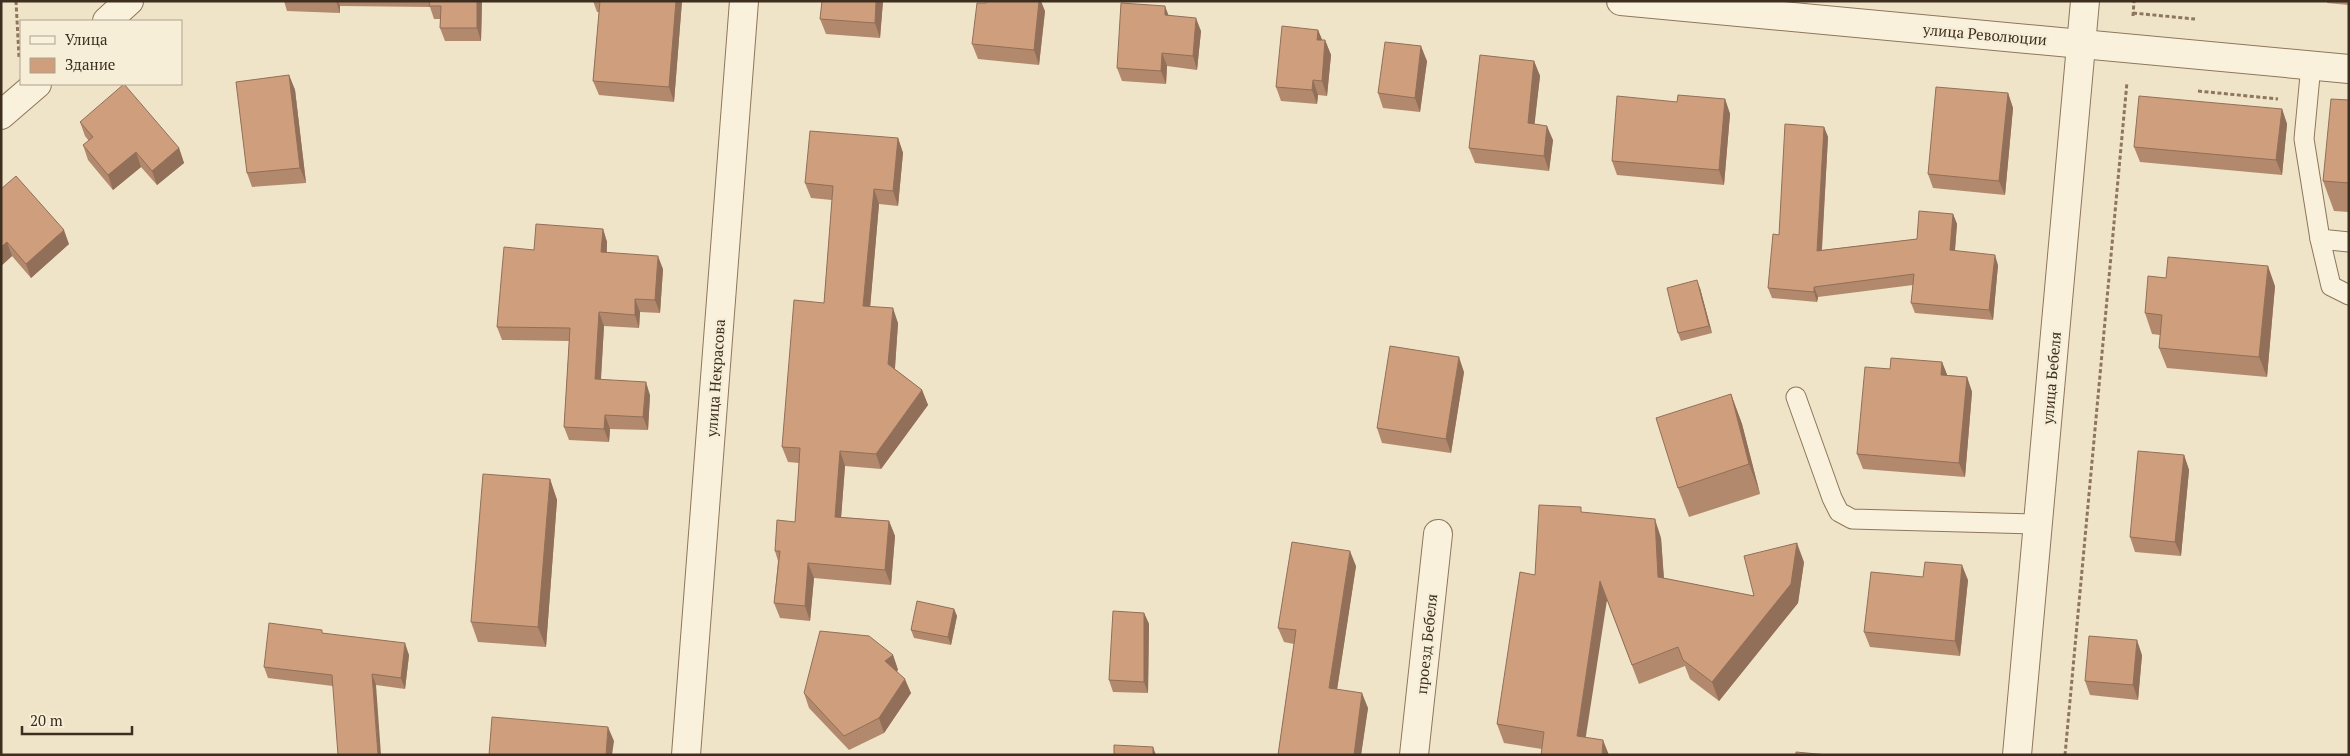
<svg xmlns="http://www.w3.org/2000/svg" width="2350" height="756" font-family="'PT Serif',serif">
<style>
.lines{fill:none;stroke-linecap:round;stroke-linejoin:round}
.service-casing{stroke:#8d765c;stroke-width:21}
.minor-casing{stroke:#8d765c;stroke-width:30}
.tertiary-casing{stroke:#8d765c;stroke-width:30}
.path{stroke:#8d765c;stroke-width:3;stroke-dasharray:4 2.5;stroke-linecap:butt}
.service{stroke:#faf1dc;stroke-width:19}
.minor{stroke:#faf1dc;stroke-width:28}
.tertiary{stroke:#faf1dc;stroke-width:28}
.wall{fill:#b2896c}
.shaded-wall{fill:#916f58}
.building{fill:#cf9f7d;stroke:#916f58}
.labels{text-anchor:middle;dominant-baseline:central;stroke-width:5;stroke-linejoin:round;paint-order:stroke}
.street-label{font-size:15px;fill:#3d2e20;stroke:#f7eed8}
</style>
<rect width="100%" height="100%" fill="#f0e4c8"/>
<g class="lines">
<defs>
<g id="service">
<polyline points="2311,65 2304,139 2320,239 2349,242"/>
<polyline points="2320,239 2331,286 2349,295"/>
<polyline points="1796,397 1832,498 1839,512 1852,519 2038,524"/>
</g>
<g id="minor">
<polyline points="1621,1 2349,69"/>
<polyline points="107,21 129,1"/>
<polyline points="1,115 37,84"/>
<polyline points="686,755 744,1"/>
<polyline points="1414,755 1438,534"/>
</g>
<polyline id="tertiary" points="2017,755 2085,1"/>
</defs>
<!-- service casing -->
<use href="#service" class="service-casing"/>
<!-- minor casing -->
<use href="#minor" class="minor-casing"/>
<!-- tertiary casing -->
<use href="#tertiary" class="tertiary-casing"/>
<!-- path -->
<g class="path">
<polyline points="16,1 19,57"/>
<polyline points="2133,13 2195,19"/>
<polyline points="2133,16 2134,1"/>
<polyline points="2198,91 2278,99"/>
<polyline points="2065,755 2127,82"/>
</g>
<!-- service -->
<use href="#service" class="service"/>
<!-- minor -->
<use href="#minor" class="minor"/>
<!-- tertiary -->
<use href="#tertiary" class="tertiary"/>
</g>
<!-- wall -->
<g class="wall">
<polygon points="284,1 482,1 481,41 445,41 440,28 440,19 434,19 430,7 340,6 340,13 287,11"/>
<polygon points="593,1 682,1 674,102 599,95 593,81 599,12 597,12"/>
<polygon points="822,1 883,1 880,38 826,34 820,19"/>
<polygon points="2327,1 2349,1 2349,5 2327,3"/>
<polygon points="1045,11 1039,65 978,59 972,44"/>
<polygon points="1169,15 1201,31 1197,70 1167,66 1166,84 1122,81 1117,68"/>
<polygon points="1318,30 1322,40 1325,40 1331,55 1327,96 1318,95 1317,104 1281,101 1276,87"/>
<polygon points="1427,61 1420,112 1383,108 1378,93"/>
<polygon points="1534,61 1540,76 1534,124 1553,140 1549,171 1475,163 1469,148"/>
<polygon points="289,75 295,90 306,183 252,187 247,173"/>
<polygon points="2008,93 2013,108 2005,195 1933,188 1928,174"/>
<polygon points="1725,99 1730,114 1724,185 1617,175 1612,161 1677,102"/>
<polygon points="2349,100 2349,212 2334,211 2323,181"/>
<polygon points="2282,109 2287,124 2282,175 2140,162 2134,147"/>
<polygon points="80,122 179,148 184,163 157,185 141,167 113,190 88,160 83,145 89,141 85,136"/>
<polygon points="1824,127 1828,137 1822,250 1917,239 1953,214 1957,224 1955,251 1998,265 1993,320 1915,313 1911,303 1913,285 1818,297 1817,302 1772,298 1768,288 1779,235"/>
<polygon points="898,138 903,153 898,206 879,204 870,306 898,323 895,369 922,390 928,405 881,469 845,466 841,517 889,521 895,536 891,585 814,578 810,621 780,618 774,603 778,561 775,551 795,522 799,463 788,462 782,447 824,303 832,200 811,198 805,183"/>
<polygon points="1,189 69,244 31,278 12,256 1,266"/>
<polygon points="603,229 607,242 607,252 663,269 660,313 640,312 639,328 604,326 601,380 650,395 648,430 610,429 609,442 569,440 564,427 569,341 502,340 497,327 534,250"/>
<polygon points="2166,278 2275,286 2267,377 2167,368 2159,348 2160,335 2152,334 2145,313"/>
<polygon points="1700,288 1712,333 1681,341 1678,333"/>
<polygon points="1942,362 1947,375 1967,377 1972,392 1965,477 1863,469 1857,454 1890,369"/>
<polygon points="1464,372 1451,453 1382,443 1377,428"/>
<polygon points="1731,394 1742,424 1760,494 1689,517 1678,488"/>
<polygon points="2184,455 2189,470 2181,556 2135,552 2130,537"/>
<polygon points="550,479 557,500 546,647 478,642 471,622"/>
<polygon points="1583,513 1661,538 1664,578 1754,596 1804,562 1798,603 1719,701 1690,679 1685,666 1639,684 1607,600 1542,749 1504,743 1497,724"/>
<polygon points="1356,566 1337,689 1368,708 1361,755 1278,755 1294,644 1284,642 1278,628"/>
<polygon points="1923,577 1968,580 1960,656 1870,647 1864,632"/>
<polygon points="954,609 957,616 951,645 914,638 911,630"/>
<polygon points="1144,613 1149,624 1148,693 1113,692 1109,680"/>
<polygon points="323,633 409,655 405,689 376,685 333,686 268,678 264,667"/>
<polygon points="893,655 898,670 897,671 911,693 884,733 849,750 809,708 804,693"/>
<polygon points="2142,655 2138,700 2090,695 2085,681"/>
</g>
<!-- shaded-wall -->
<g class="shaded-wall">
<polygon points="336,1 338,1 340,6 340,13"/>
<polygon points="477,1 482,1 481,41 477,28"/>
<polygon points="676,1 682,1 674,102 669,87"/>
<polygon points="876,1 883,1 880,38 875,23"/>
<polygon points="1039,1 1041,1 1045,11 1039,65 1034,50"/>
<polygon points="1165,6 1170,19 1165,15"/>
<polygon points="1196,18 1201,31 1197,70 1193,56"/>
<polygon points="1318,30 1324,44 1317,40"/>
<polygon points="1325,40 1331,55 1327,96 1322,81"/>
<polygon points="1421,46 1427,61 1420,112 1415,98"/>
<polygon points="1162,53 1167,66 1166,84 1161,71"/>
<polygon points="1534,61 1540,76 1533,138 1528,123"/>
<polygon points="289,75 295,90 306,183 300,168"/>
<polygon points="1313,80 1318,95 1317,104 1312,90"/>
<polygon points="2008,93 2013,108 2005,195 1999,181"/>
<polygon points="1725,99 1730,114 1724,185 1719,170"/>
<polygon points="2282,109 2287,124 2282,175 2276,160"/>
<polygon points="1547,126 1553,140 1549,171 1544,156"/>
<polygon points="1824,127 1828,137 1821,261 1817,251"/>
<polygon points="898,138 903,153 898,206 893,191"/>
<polygon points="179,148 184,163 157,185 152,171"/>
<polygon points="136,152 141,167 113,190 108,175"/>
<polygon points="874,189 879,204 869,321 863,306"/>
<polygon points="1953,214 1957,224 1954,260 1950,250"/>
<polygon points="603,229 607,242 606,265 601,252"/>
<polygon points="64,230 69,244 31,278 26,264"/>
<polygon points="7,242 12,256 1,266 1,247"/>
<polygon points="1995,255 1998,265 1993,320 1989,310"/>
<polygon points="658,256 663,269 660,313 655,300"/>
<polygon points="2268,266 2275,286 2267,377 2259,357"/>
<polygon points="1697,280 1700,288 1712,333 1709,326"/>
<polygon points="1814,287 1818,297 1817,302 1814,292"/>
<polygon points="635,299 640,312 639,328 635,315"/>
<polygon points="893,308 898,323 894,380 888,364"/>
<polygon points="599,312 604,326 600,392 595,379"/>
<polygon points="1459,357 1464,372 1451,453 1446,439"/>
<polygon points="1942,362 1948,377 1941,375"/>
<polygon points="1967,377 1972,392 1965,477 1959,463"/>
<polygon points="646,382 650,395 648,430 643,417"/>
<polygon points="922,390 928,405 881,469 876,454"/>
<polygon points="1731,394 1742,424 1760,494 1749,464"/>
<polygon points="605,415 610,429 609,442 604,429"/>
<polygon points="840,451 845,466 840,532 835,517"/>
<polygon points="2184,455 2189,470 2181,556 2175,542"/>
<polygon points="550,479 557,500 546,647 538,627"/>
<polygon points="1655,519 1661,538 1665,596 1658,577"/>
<polygon points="889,521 895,536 891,585 885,570"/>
<polygon points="1797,543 1804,562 1798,603 1719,701 1712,682"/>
<polygon points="1350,551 1356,566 1335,703 1329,688"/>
<polygon points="808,563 814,578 810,621 805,606"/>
<polygon points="1962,565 1968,580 1960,656 1955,641"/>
<polygon points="1600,581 1607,600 1583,755 1577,736"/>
<polygon points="954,609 957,616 951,645 948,637"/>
<polygon points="1144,613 1149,624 1148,693 1144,682"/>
<polygon points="2137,640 2142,655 2138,700 2133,685"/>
<polygon points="405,643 409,655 405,689 401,678"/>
<polygon points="893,655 898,670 891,676 885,661"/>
<polygon points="372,674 376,685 381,755 378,755"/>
<polygon points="905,679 911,693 884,733 879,718"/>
<polygon points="1362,693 1368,708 1361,755 1354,755"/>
<polygon points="608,727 614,741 612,755 606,755"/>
<polygon points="1603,740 1609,755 1602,755"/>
<polygon points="1153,747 1156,755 1153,755"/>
</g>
<!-- building -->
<g class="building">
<polygon points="430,1 477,1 477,28 440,28 441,6 429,6"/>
<polygon points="600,1 676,1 669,87 593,81"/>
<polygon points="822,1 876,1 875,23 820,19"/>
<polygon points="987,1 1039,1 1034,50 972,44 977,3 986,3"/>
<polygon points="1121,3 1165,6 1165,15 1196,18 1193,56 1162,53 1161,71 1117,68"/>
<polygon points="1282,26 1318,30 1317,40 1325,40 1322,81 1313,80 1312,90 1276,87"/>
<polygon points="1385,42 1421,46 1415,98 1378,93"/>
<polygon points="1480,55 1534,61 1528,123 1547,126 1544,156 1469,148"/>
<polygon points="289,75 300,168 247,173 236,82"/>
<polygon points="124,84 179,148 152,171 136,152 108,175 83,145 93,137 80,122"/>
<polygon points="1936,87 2008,93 1999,181 1928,174"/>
<polygon points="1678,95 1725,99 1719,170 1612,161 1617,96 1677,102"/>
<polygon points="2139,96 2282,109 2276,160 2134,147"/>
<polygon points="2331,99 2349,100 2349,183 2323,181"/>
<polygon points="1785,124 1824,127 1817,251 1917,239 1919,211 1953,214 1950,250 1995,255 1989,310 1911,303 1914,274 1814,287 1814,292 1768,288 1773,234 1779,235"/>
<polygon points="810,131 898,138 893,191 874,189 863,306 893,308 888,364 922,390 876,454 840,451 835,517 889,521 885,570 808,563 805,606 774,603 780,551 775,551 777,520 795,522 800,448 782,447 794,300 824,303 833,186 805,183"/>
<polygon points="16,176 64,230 26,264 7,242 1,247 1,189"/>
<polygon points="536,224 603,229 601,252 658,256 655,300 635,299 635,315 599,312 595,379 646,382 643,417 605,415 604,429 564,427 570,328 497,327 504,247 534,250"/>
<polygon points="2168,257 2268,266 2259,357 2159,348 2162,315 2145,313 2148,276 2166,278"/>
<polygon points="1697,280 1709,326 1678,333 1667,288"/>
<polygon points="1390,346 1459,357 1446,439 1377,428"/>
<polygon points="1891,358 1942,362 1941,375 1967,377 1959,463 1857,454 1865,367 1890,369"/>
<polygon points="1731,394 1749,464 1678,488 1656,418"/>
<polygon points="2138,451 2184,455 2175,542 2130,537"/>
<polygon points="483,474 550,479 538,627 471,622"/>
<polygon points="1539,505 1581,507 1581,512 1655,519 1658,577 1754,596 1744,556 1797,543 1791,584 1712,682 1683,660 1678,647 1632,665 1600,581 1577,736 1603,740 1602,755 1541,755 1544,732 1497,724 1520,572 1535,575"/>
<polygon points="1292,542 1350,551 1329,688 1362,693 1354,755 1278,755 1296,630 1278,628"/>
<polygon points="1925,562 1962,565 1955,641 1864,632 1871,572 1923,577"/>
<polygon points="917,601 954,609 948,637 911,630"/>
<polygon points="1113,611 1144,613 1144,682 1109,680"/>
<polygon points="269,623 322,630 322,633 405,643 401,678 372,674 378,755 338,755 332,675 264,667"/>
<polygon points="820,631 869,636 893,655 885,661 905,679 879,718 844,736 804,693"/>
<polygon points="2089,636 2137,640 2133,685 2085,681"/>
<polygon points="492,717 608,727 606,755 489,755"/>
<polygon points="1114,745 1153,747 1153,755 1114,755"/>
<polygon points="1796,752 1828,755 1796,755"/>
</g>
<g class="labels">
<!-- street labels -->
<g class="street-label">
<text transform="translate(1985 34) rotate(5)">улица Революции</text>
<text transform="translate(715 378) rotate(-86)">улица Некрасова</text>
<text transform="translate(2051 378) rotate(-85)">улица Бебеля</text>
<text transform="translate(1426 644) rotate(-84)">проезд Бебеля</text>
</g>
</g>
<!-- border -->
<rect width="2350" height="756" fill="none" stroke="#3d2e20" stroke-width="5"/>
<!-- legend -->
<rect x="20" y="20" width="162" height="65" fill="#f7eed8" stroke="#ada18e"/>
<rect x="30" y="36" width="25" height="8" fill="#faf1dc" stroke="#ada18e"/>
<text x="65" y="45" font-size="15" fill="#3d2e20">Улица</text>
<rect x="30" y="58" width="25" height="15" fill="#cf9f7d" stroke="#ada18e"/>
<text x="65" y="70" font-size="15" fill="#3d2e20">Здание</text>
<!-- scale -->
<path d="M22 726v8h110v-8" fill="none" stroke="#3d2e20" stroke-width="2.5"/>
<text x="30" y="726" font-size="15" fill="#3d2e20" stroke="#f7eed8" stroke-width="4" paint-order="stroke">20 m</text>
</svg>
